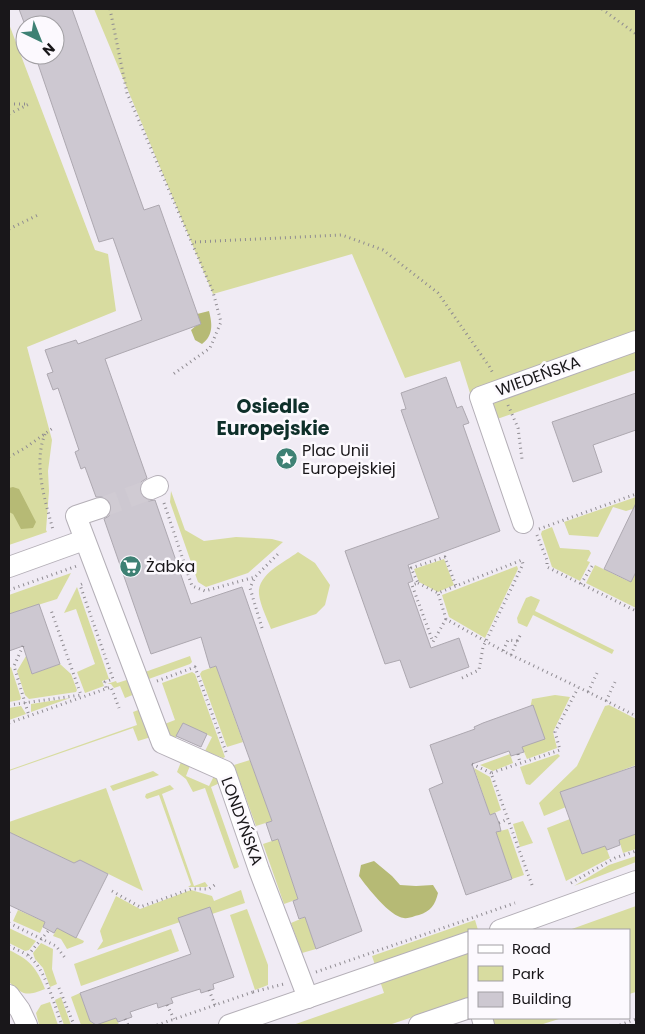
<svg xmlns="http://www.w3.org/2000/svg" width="645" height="1034" font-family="Poppins,sans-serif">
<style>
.green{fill:#d8dca0}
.forest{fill:#b6ba75}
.building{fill:#cdc8d1;stroke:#ada8b0}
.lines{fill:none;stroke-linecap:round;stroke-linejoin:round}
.street-tunnel{stroke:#d0cbd3;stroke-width:20;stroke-dasharray:20 10;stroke-linecap:butt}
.street-casing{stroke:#b4afb7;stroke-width:22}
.path{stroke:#8f8b91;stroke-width:3;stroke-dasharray:1 4;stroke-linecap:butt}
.street{stroke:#fff;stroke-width:20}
.labels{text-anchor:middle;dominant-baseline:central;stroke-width:5;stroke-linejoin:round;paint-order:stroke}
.street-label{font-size:16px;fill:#19171a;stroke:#fcf9fe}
.poi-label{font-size:16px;fill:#19171a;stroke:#fcf9fe;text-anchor:start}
.quarter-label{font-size:19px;font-weight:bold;fill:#0e2f29;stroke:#fcf9fe}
</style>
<rect width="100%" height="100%" fill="#f0ebf4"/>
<!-- green -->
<g class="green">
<polygon points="94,9 636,9 636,370 480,425 460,361 405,378 352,254 213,294"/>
<polygon points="9,24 95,250 108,254 116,311 27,347 52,440 48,471 49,491 46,530 47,532 9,545"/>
<polygon points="171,491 185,530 204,541 236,537 272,539 283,542 248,573 206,587 198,582 170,502"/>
<polygon points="636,497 636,508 626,511 613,507 598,537 569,535 564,522"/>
<polygon points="552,527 560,548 589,550 591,553 587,561 590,562 580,581 552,567 541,534 542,531"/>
<path d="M298,552L315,563L330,585L325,605L316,614L271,629C267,618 260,605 259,594C257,574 285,562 298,552Z"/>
<polygon points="444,559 454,585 438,592 419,582 414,569"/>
<polygon points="595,565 628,581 633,579 636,572 636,608 586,583"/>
<polygon points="517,566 518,569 485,638 449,617 442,595"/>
<polygon points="71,573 57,599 9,614 9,595"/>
<polygon points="77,587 109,679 102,681 104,686 85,693 77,672 95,664 76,609 64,613"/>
<polygon points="531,596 540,600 535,611 614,650 612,654 533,615 527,627 518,623 517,618 526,598"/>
<polygon points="26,656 32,674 60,664 71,674 77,690 76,692 29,699 25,695 17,671"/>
<polygon points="190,656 192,662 190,664 146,680 145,672"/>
<polygon points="216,666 243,742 227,747 200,674 202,671"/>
<polygon points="11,667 21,698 20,700 9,702 9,668"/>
<polygon points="192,672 195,674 225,757 223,758 205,751 212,737 183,723 174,741 162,725 175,720 162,683"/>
<polygon points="130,679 135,694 125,698 120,686 114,688 111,684 107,684 116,681 117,683"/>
<polygon points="555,695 570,697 553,732 557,748 527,759 522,747 532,699"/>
<polygon points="70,698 31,712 31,704"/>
<polygon points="609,705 636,719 636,765 591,782 566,807 544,816 539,803 577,766 605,706"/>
<polygon points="21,706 26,714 9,720 9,708"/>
<polygon points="141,709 151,737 138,741 133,728 9,771 9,770 137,725 133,712"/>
<polygon points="510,754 513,763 493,771 480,765"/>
<polygon points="558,754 560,756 530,785 526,784 520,767"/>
<polygon points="250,760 272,821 256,826 234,765"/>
<polygon points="181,762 191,763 186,776 209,786 215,774 222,782 211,787 239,867 234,869 232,864 205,788 193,792 186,779 177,772"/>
<polygon points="474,768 490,777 501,810 490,815"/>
<polygon points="153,771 159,775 113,791 110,786"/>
<polygon points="170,785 174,789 162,794 194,886 205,882 208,886 206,887 188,887 191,885 159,795 147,799 145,797 146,794"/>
<polygon points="106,788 143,891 80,860 74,863 9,832 9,822"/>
<polygon points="570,819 582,854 605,845 610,858 566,881 547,828"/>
<polygon points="523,821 533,843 520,847 513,824"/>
<polygon points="508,829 524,875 512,879 496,832"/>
<polygon points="636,834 636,849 623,853 619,840"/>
<polygon points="278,839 298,899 284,904 263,844"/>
<polygon points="636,856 636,862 574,886 609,865"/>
<polygon points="191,890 212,896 214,901 241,890 245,903 212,914 180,922 97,950 103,941 100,931 116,896 140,909"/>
<polygon points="636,906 636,992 629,994 629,930 569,930"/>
<polygon points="247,909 268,965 268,985 255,990 230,915"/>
<polygon points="18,910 45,922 40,933 13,921"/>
<polygon points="305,917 316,949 302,953 291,923"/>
<polygon points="475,920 478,930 469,930 469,936 376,968 372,956"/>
<polygon points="9,928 36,941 29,950 25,951 9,943"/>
<polygon points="57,928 84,941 83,943 67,949 61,939 53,936"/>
<polygon points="171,929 179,951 81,986 74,964"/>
<polygon points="41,943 53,949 52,969 57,984 50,987 43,968 35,959 33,953"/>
<path d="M9,950C30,960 36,967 45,989C27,996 23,996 9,982Z"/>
<polygon points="469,950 469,998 389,1025 293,1025 384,993 380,981"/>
<polygon points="80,993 90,1021 95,1025 116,1018 119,1025 81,1025 71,997"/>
<polygon points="61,997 71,1025 64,1025 55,1000"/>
<polygon points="50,1002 58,1025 39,1025 36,1013 41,1005"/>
<polygon points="493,1018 562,1018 540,1025 491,1025"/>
</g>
<!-- forest -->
<g class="forest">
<path d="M209,311C212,323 214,335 202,344L195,340L191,330L198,324L197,314Z"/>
<polygon points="13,487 19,489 36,522 33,528 21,529 13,514 9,512 9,488"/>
<path d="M374,861L392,876L400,885L416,886L433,885L438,893C435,905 431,911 419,915C414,916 408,919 404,918C390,917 367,887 359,876L361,865Z"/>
</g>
<!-- building -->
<g class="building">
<polygon points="19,9 72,9 144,210 159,205 201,324 105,359 147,478 141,482 139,487 140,493 144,499 149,501 155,500 191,604 242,587 362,931 316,949 305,917 299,919 293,901 298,899 278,839 272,841 266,823 272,821 216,666 210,668 201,637 151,654 104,519 109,516 111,511 111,504 107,499 103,497 96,497 85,467 81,469 75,452 79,450 58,388 53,390 47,374 53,372 45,350 76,340 78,344 142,320 113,238 99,242 35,55 55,55 55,25 25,25"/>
<polygon points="446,377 457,408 462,406 469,423 463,425 500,531 408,565 413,581 408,583 431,648 459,638 469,667 410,688 400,660 385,664 345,551 439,518 401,410 406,409 401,393"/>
<polygon points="636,393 636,430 593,445 602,472 573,482 552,422"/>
<polygon points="636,503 636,572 631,582 604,569"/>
<polygon points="39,604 60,664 32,674 23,646 9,651 9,614"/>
<polygon points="533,705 545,739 522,747 524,752 511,756 509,751 472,764 490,815 495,813 499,823 501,831 496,832 512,879 466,895 429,789 443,783 430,745 475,729 474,727 483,723"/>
<polygon points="183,723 207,734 201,747 176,736"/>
<polygon points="636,766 636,834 619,840 620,845 607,850 605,846 582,854 560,792"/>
<polygon points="9,832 74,863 80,860 108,874 76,938 57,928 54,933 43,927 45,922 9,905"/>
<polygon points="210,907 234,977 213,984 214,989 201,993 200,989 171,998 173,1003 158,1008 157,1003 130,1012 132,1017 118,1022 116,1018 96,1025 90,1021 80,993 191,954 178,918"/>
</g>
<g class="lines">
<!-- street-tunnel -->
<polyline class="street-tunnel" points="100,508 151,489"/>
<defs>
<g id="street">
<polyline points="151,489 158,486"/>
<polyline points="100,508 76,516 162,743 225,771 259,870 308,998"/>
<polyline points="523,523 480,397 636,341"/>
<polyline points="9,567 84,540"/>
<polyline points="500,930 636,881"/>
<polyline points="9,995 20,1010 27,1025"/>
<polyline points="482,1018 484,1025"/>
<polyline points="229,1025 469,942"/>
<polyline points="419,1025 469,1008"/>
</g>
</defs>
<!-- street casing -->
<use href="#street" class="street-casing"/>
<!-- path -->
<g class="path">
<polyline points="110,9 127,93 213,292 221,322 210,348 172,375"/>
<polyline points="602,9 636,34"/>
<polyline points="9,104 28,104"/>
<polyline points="9,114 29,104"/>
<polyline points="9,229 40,214"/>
<polyline points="195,242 342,235 383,250 438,293 489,366 494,375"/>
<polyline points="508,405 518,428 522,459"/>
<path d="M45,434C33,464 45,500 53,530"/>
<polyline points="9,457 25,448 53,428"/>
<polyline points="164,503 192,586 205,591 255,577"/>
<polyline points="539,529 636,494"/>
<polyline points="537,535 547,560 547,567 636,611"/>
<polyline points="418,583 438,593"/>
<polyline points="82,584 80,585 113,679 105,682 106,688"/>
<polyline points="581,584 594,563"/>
<polyline points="9,590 77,566"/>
<polyline points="446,619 433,642 412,585 418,583 411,568 445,557 456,586"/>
<polyline points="262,628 250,588 255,577 278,554"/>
<polyline points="517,641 521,634"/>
<polyline points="23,646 14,666 29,716"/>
<path d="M511,655L517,641L508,640L503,651L511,655C553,675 595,695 636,716"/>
<path d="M462,678L479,670L483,647L486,641L523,564L522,560L438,593L446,619C465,630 484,640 503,651"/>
<polyline points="157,681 195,667 226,752"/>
<polyline points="588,692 598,671"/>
<polyline points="606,701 616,680"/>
<polyline points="9,705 81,695 51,610"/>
<polyline points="9,723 111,687 119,708"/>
<polyline points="518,754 520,763"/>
<polyline points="472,764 491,773"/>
<polyline points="499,823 508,819"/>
<polyline points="571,883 615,858 636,851"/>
<polyline points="532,885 491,773 560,750 555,732 578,688"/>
<polyline points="112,891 140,907 191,889 209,889 216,884"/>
<polyline points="9,912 10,911"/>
<polyline points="9,923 56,946 66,959"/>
<path d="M9,946C15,949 21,951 27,955C45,966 54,1005 62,1025"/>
<polyline points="28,955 49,930"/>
<polyline points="316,972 515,903"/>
<polyline points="59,988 74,1025"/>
<polyline points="209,990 215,1005"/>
<polyline points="253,992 284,984"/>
<polyline points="167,1005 174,1019"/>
<polyline points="125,1019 128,1025"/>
<polyline points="157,1025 253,992"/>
<polyline points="620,1025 636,1019"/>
</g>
<!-- street -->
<use href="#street" class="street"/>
</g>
<!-- icons -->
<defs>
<symbol id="sight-disc" viewBox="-11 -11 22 22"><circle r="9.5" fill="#3e8174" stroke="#fcf9fe"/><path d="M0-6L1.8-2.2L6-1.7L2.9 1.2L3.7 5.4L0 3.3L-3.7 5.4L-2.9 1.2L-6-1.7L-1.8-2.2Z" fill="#fff"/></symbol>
<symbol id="supermarket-disc" viewBox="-11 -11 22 22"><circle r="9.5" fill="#3e8174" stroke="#fcf9fe"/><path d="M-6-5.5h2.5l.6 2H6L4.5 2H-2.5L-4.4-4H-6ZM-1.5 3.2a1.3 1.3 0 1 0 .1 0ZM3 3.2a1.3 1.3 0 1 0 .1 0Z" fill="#fff"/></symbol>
</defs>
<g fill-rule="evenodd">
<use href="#sight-disc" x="274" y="446" width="25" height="25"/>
<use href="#supermarket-disc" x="118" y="554" width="25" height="25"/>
</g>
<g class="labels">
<!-- street labels -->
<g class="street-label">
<text transform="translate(538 376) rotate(-20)">WIEDEŃSKA</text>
<text transform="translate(242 821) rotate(70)">LONDYŃSKA</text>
</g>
<!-- poi labels -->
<g class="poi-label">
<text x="302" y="450">Plac Unii<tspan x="302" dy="18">Europejskiej</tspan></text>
<text x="146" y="566">Żabka</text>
</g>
<!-- quarter labels -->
<g class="quarter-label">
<text x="273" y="406">Osiedle<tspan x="273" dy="22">Europejskie</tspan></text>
</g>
</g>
<!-- border -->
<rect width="645" height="1034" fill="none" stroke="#19171a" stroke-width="20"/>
<!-- legend -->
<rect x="468" y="929" width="162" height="90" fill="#fcf9fe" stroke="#a19fa3"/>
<rect x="478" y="945" width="25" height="8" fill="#ffffff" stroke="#a19fa3"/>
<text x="512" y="954" font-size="15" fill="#19171a">Road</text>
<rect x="478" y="966" width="25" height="15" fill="#d8dca0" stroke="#a19fa3"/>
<text x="512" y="979" font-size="15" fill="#19171a">Park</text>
<rect x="478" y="992" width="25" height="15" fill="#cdc8d1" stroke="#a19fa3"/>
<text x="512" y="1004" font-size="15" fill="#19171a">Building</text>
<!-- north arrow -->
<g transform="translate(40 40) rotate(137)"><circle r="24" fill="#fcf9fe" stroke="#a19fa3"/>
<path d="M0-4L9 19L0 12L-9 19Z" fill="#3e8174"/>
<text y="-8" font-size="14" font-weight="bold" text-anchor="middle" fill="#19171a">N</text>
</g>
</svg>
